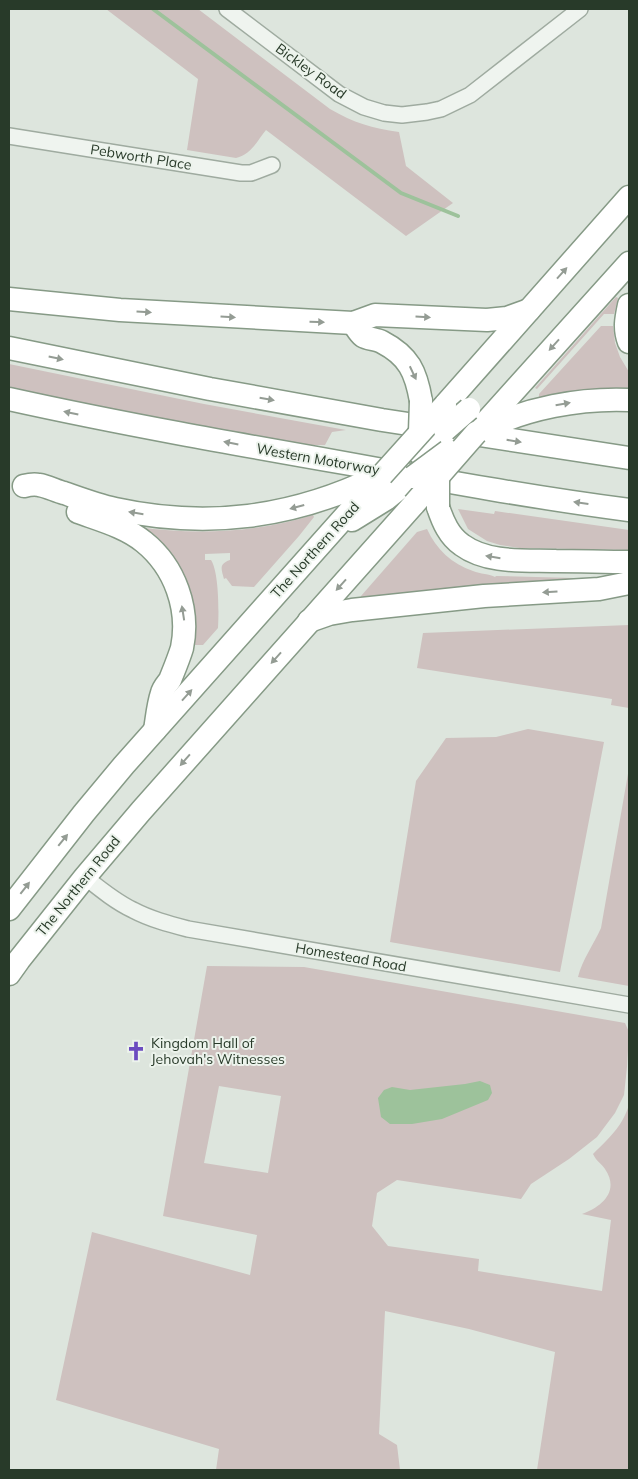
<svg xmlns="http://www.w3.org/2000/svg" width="638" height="1479" font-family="Mulish,sans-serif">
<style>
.green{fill:#cec1bf;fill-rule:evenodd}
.water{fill:#9dc29b}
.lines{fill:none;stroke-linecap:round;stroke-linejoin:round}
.stream{stroke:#9dc29b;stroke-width:4}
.minor-casing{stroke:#9faba0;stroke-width:18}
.highway-casing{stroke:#869a86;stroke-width:25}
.minor{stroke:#eff4ef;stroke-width:15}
.highway{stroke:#fff;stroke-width:22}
.highway-bridge-casing{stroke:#869a86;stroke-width:25;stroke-linecap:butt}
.highway-bridge{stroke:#fff;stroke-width:22}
.oneway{fill:#949c94}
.labels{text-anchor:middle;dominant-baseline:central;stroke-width:4;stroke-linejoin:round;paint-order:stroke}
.street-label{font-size:14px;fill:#283a29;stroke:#ecf3ec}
.poi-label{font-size:14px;fill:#283a29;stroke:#ecf3ec;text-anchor:start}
</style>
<rect width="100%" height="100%" fill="#dde5dd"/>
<!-- green -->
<g class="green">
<path d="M106,9H198L330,109C354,123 372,128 399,132L406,166L453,203L406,236L266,130C257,141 251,155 236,158L187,150L198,79Z"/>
<polygon points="616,297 618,298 614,314 604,314 537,389 535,388"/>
<path d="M601,326H613L615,343L620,357L629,372V391C598,389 570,390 539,398V394Z"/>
<polygon points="9,364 204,404 346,430 332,432 325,445 296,445 9,390"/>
<polygon points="458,509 494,514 495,511 629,530 629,550 520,548 500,545 487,541 468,529"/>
<path d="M313,515L314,517L299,536L254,587L232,586L226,578L224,579C221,568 219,564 230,560V553L205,554V560H211C219,572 219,612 218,628L203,645H193L137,527C196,535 256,533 313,515Z"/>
<path d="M427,529C436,549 452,564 473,571C480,574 490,574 495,577L496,576L574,578V580L361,599V596L417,532Z"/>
<polygon points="629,625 629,708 611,705 612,699 417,668 423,633"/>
<polygon points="528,729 604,742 560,972 390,942 416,781 446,738 496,737"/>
<path d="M629,768V986L578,977C582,960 594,944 601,928Z"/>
<path d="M207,966L304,967L625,1023L629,1032L627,1067L624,1095L615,1113L597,1137L569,1159L531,1184L521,1199L397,1180L377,1193L372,1226L388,1246L479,1259L478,1271L602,1291L611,1220L582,1214C602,1207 620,1191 605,1169C601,1163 597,1162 593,1154C609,1138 622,1127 629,1105V1470H537L555,1352L469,1329L385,1311L379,1434L397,1445L400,1470H216L219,1449L56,1400L92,1232L250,1275L257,1235L163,1216ZM219,1086L281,1096L268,1173L204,1163Z"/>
</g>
<!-- water -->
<polygon class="water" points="480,1081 490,1085 492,1093 488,1100 442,1119 412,1124 390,1124 381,1117 378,1098 384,1090 392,1087 410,1090 465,1084"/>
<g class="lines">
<!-- stream -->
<polyline class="stream" points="153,9 401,193 458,216"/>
<defs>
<g id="minor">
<polyline points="227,9 339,94 364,107 384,113 402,115 427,112 441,109 470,95 580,9"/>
<polyline points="9,136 241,173 251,173 272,165"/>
<path d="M85,877C100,889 116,902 133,910C150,919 169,924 188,929L629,1005"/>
</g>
<g id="highway">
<polyline points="9,299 120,310 353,323 375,315 487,320 507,318 529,310"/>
<path d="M629,305C626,319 624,329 629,342"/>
<path d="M353,323C356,327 359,333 363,336C368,339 376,339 382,342C409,356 416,372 421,401"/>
<polyline points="9,348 210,389 382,420 629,458"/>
<path d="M9,399C122,424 236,444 350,464C443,481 536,498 629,510"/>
<polyline points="445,405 629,197"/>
<path d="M482,430C527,408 579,398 629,400"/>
<polyline points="476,433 629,263"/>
<polyline points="418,452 445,430"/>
<path d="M24,486C28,485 34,484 39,485C47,486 56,491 64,493C81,499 97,505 115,509C207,529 292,518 377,477"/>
<path d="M438,507C443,522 449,536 462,545C488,564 526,560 556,561C580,561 605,562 629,562"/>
<path d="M78,512C100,520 126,527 144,542C175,567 190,609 182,648C179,658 174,670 170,680C167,684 163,688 162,693C158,705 157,718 155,730"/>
<polyline points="352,520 386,499 413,477"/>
<polyline points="309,621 329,614 352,610 484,596 599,589 629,583"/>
<polyline points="9,909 84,813 124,765 382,475"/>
<polyline points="9,974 19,960 85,877 141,811 414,504"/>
</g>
</defs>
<!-- minor casing -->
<use href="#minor" class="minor-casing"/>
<!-- highway casing -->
<use href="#highway" class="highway-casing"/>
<!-- minor -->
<use href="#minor" class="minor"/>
<!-- highway -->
<use href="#highway" class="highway"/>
<defs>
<g id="highway-bridge">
<polyline points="445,430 469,409"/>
<polyline points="420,432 421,401"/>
<polyline points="382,475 445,405"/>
<polyline points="438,476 438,507"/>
<polyline points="413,477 448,451"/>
<polyline points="414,504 476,433"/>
</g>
</defs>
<!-- highway-bridge casing -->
<use href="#highway-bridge" class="highway-bridge-casing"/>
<!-- highway-bridge -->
<use href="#highway-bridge" class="highway-bridge"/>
</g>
<!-- one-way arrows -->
<defs><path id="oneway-solid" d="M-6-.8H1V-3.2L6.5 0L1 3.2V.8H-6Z" transform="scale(1.25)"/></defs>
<g class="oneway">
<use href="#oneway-solid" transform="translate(562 273) rotate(-48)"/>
<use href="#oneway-solid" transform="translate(144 312) rotate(4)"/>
<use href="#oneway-solid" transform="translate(228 317) rotate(4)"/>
<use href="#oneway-solid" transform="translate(423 317) rotate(3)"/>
<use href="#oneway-solid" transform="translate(317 322) rotate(2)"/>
<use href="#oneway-solid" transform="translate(554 345) rotate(132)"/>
<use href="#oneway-solid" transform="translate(56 358) rotate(12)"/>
<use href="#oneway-solid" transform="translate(413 373) rotate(65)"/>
<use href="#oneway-solid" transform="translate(267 399) rotate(10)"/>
<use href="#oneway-solid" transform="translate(563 404) rotate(-10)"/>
<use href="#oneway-solid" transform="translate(71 413) rotate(-168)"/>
<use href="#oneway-solid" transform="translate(514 441) rotate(9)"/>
<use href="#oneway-solid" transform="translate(231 443) rotate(-169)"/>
<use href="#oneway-solid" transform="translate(581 503) rotate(-172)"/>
<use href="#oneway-solid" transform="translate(297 507) rotate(165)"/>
<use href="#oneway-solid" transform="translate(136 513) rotate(-171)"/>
<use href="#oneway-solid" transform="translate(493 557) rotate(-171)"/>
<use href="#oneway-solid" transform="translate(341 585) rotate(132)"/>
<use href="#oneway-solid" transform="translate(550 592) rotate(176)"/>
<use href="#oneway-solid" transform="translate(183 613) rotate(-99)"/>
<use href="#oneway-solid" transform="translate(276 658) rotate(132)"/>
<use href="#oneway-solid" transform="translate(187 695) rotate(-48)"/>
<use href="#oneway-solid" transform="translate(185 760) rotate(131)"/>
<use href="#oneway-solid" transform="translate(63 840) rotate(-51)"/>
<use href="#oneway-solid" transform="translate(25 888) rotate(-52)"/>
</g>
<!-- icons -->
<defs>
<symbol id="church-bare" viewBox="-9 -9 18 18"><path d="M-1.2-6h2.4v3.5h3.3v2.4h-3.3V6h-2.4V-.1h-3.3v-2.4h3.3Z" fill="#6c4cc0" stroke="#ecf3ec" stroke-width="2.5" paint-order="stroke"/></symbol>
</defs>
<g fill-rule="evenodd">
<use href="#church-bare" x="122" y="1037" width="28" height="28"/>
</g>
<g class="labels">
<!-- street labels -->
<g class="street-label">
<text transform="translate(311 71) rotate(36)">Bickley Road</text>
<text transform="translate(141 157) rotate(9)">Pebworth Place</text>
<text transform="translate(318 459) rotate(10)">Western Motorway</text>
<text transform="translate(315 550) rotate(-48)">The Northern Road</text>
<text transform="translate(78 886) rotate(-51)">The Northern Road</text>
<text transform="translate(351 957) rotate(10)">Homestead Road</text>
</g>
<!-- poi labels -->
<g class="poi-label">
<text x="151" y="1043">Kingdom Hall of<tspan x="151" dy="16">Jehovah's Witnesses</tspan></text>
</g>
</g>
<!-- border -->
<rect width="638" height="1479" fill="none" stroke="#283a29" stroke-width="20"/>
</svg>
